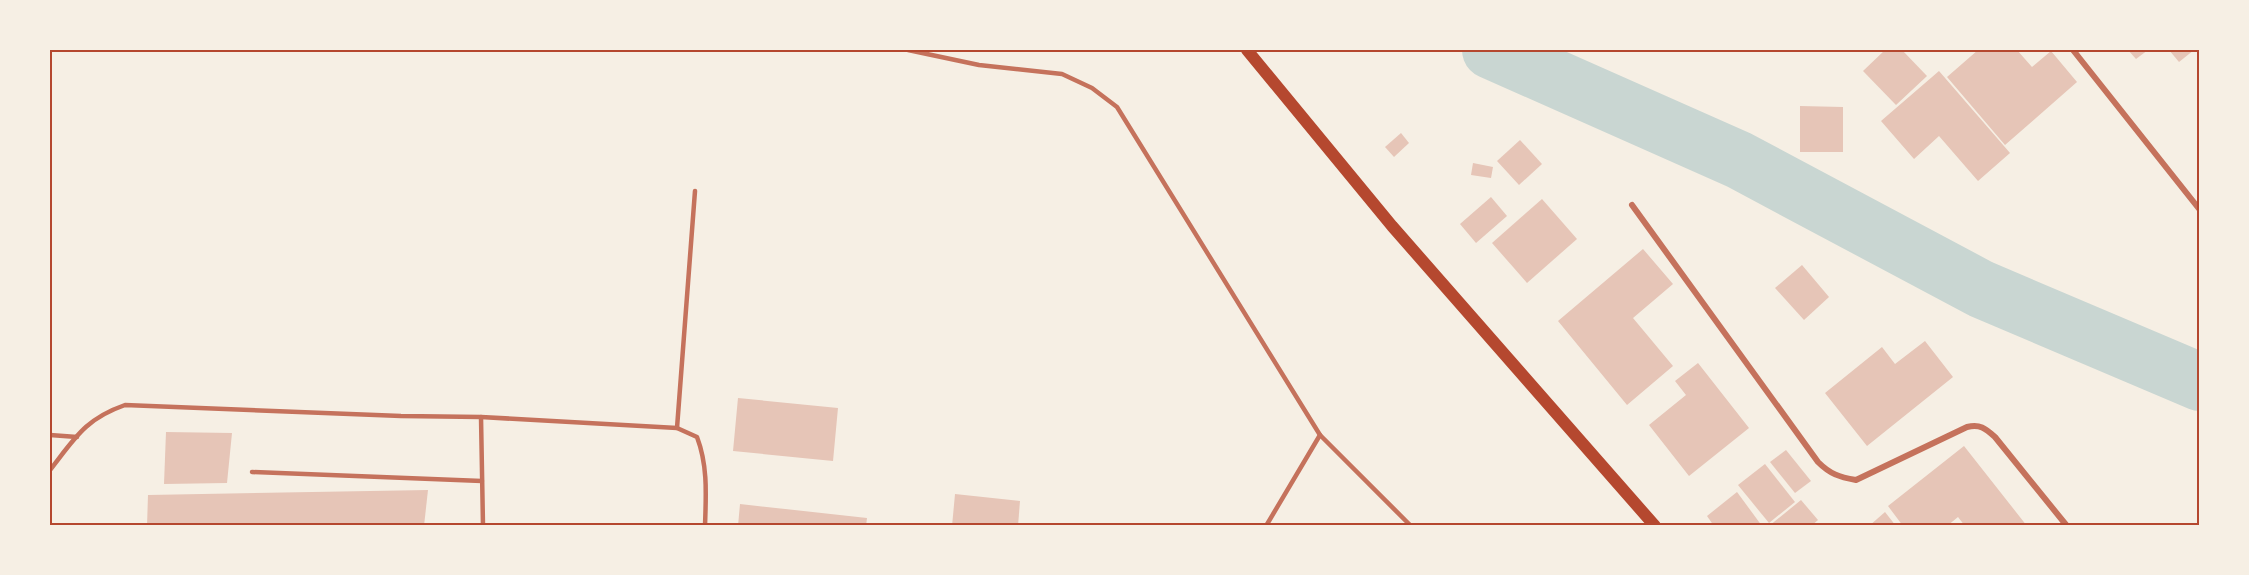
<svg xmlns="http://www.w3.org/2000/svg" width="2249" height="575" font-family="Barlow,sans-serif">
<style>
.lines{fill:none;stroke-linecap:round;stroke-linejoin:round}
.river{stroke:#c9d6d2;stroke-width:58}
.building{fill:#e6c5b7}
.service{stroke:#c5725c;stroke-width:4.5}
.minor{stroke:#c5725c;stroke-width:6}
.secondary{stroke:#b5482f;stroke-width:12}
.neatline{fill:none;stroke:#b5482f;stroke-width:2}
</style>
<rect width="100%" height="100%" fill="#f6efe4"/>
<g class="lines">
<!-- river -->
<polyline class="river" points="1491,50 1739,160 1981,289 2200,382"/>
</g>
<!-- building -->
<g class="building">
<polygon points="1885,50 1902,50 1927,76 1896,105 1863,71"/>
<polygon points="1978,50 2017,50 2032,67 2051,51 2077,82 2005,145 1947,77"/>
<polygon points="2128,50 2148,50 2136,59"/>
<polygon points="2169,50 2194,50 2179,62"/>
<polygon points="1939,71 2010,153 1978,181 1939,136 1914,159 1881,121"/>
<polygon points="1800,106 1843,107 1843,152 1800,152"/>
<polygon points="1401,133 1409,143 1394,157 1385,147"/>
<polygon points="1520,140 1542,164 1519,185 1497,161"/>
<polygon points="1473,163 1493,167 1491,178 1471,175"/>
<polygon points="1491,197 1507,216 1476,243 1460,224"/>
<polygon points="1542,199 1577,239 1527,283 1492,243"/>
<polygon points="1643,249 1673,284 1633,318 1673,366 1627,405 1558,321"/>
<polygon points="1802,265 1829,297 1804,320 1775,288"/>
<polygon points="1925,341 1953,377 1867,446 1825,393 1882,347 1895,364"/>
<polygon points="1698,363 1749,428 1689,476 1649,425 1686,395 1675,381"/>
<polygon points="738,398 838,408 833,461 733,451"/>
<polygon points="166,432 232,433 227,483 164,484"/>
<polygon points="1964,446 2027,526 1965,526 1958,517 1947,526 1903,526 1888,506"/>
<polygon points="1786,450 1811,481 1795,493 1770,462"/>
<polygon points="1765,464 1795,502 1769,523 1738,485"/>
<polygon points="428,490 424,526 147,526 148,495"/>
<polygon points="1737,492 1762,526 1714,526 1707,516"/>
<polygon points="955,494 1020,501 1018,526 952,526"/>
<polygon points="1801,500 1818,520 1811,526 1769,526"/>
<polygon points="740,504 867,518 866,526 738,526"/>
<polygon points="1885,512 1896,526 1869,526"/>
</g>
<g class="lines">
<!-- service -->
<g class="service">
<polyline points="908,50 979,65 1062,74 1092,88 1117,107 1320,435 1411,526"/>
<path d="M481,417L677,428L697,437C708,466 706,495 705,526"/>
<polyline points="677,428 695,191"/>
<polyline points="50,435 77,437"/>
<path d="M50,470C75,438 85,419 125,405L401,416L481,417L483,526"/>
<polyline points="252,472 482,481"/>
<polyline points="1266,526 1320,435"/>
</g>
<!-- minor -->
<g class="minor">
<polyline points="2073,50 2200,210"/>
<path d="M1632,205L1818,462C1830,474 1839,477 1856,480L1967,427C1980,424 1985,428 1995,437L2067,526"/>
</g>
<!-- secondary -->
<polyline class="secondary" points="1247,50 1392,226 1655,526"/>
</g>
<!-- border -->
<rect width="2249" height="575" fill="none" stroke="#f6efe4" stroke-width="102"/>
<rect x="51" y="51" width="2147" height="473" class="neatline"/>
</svg>
